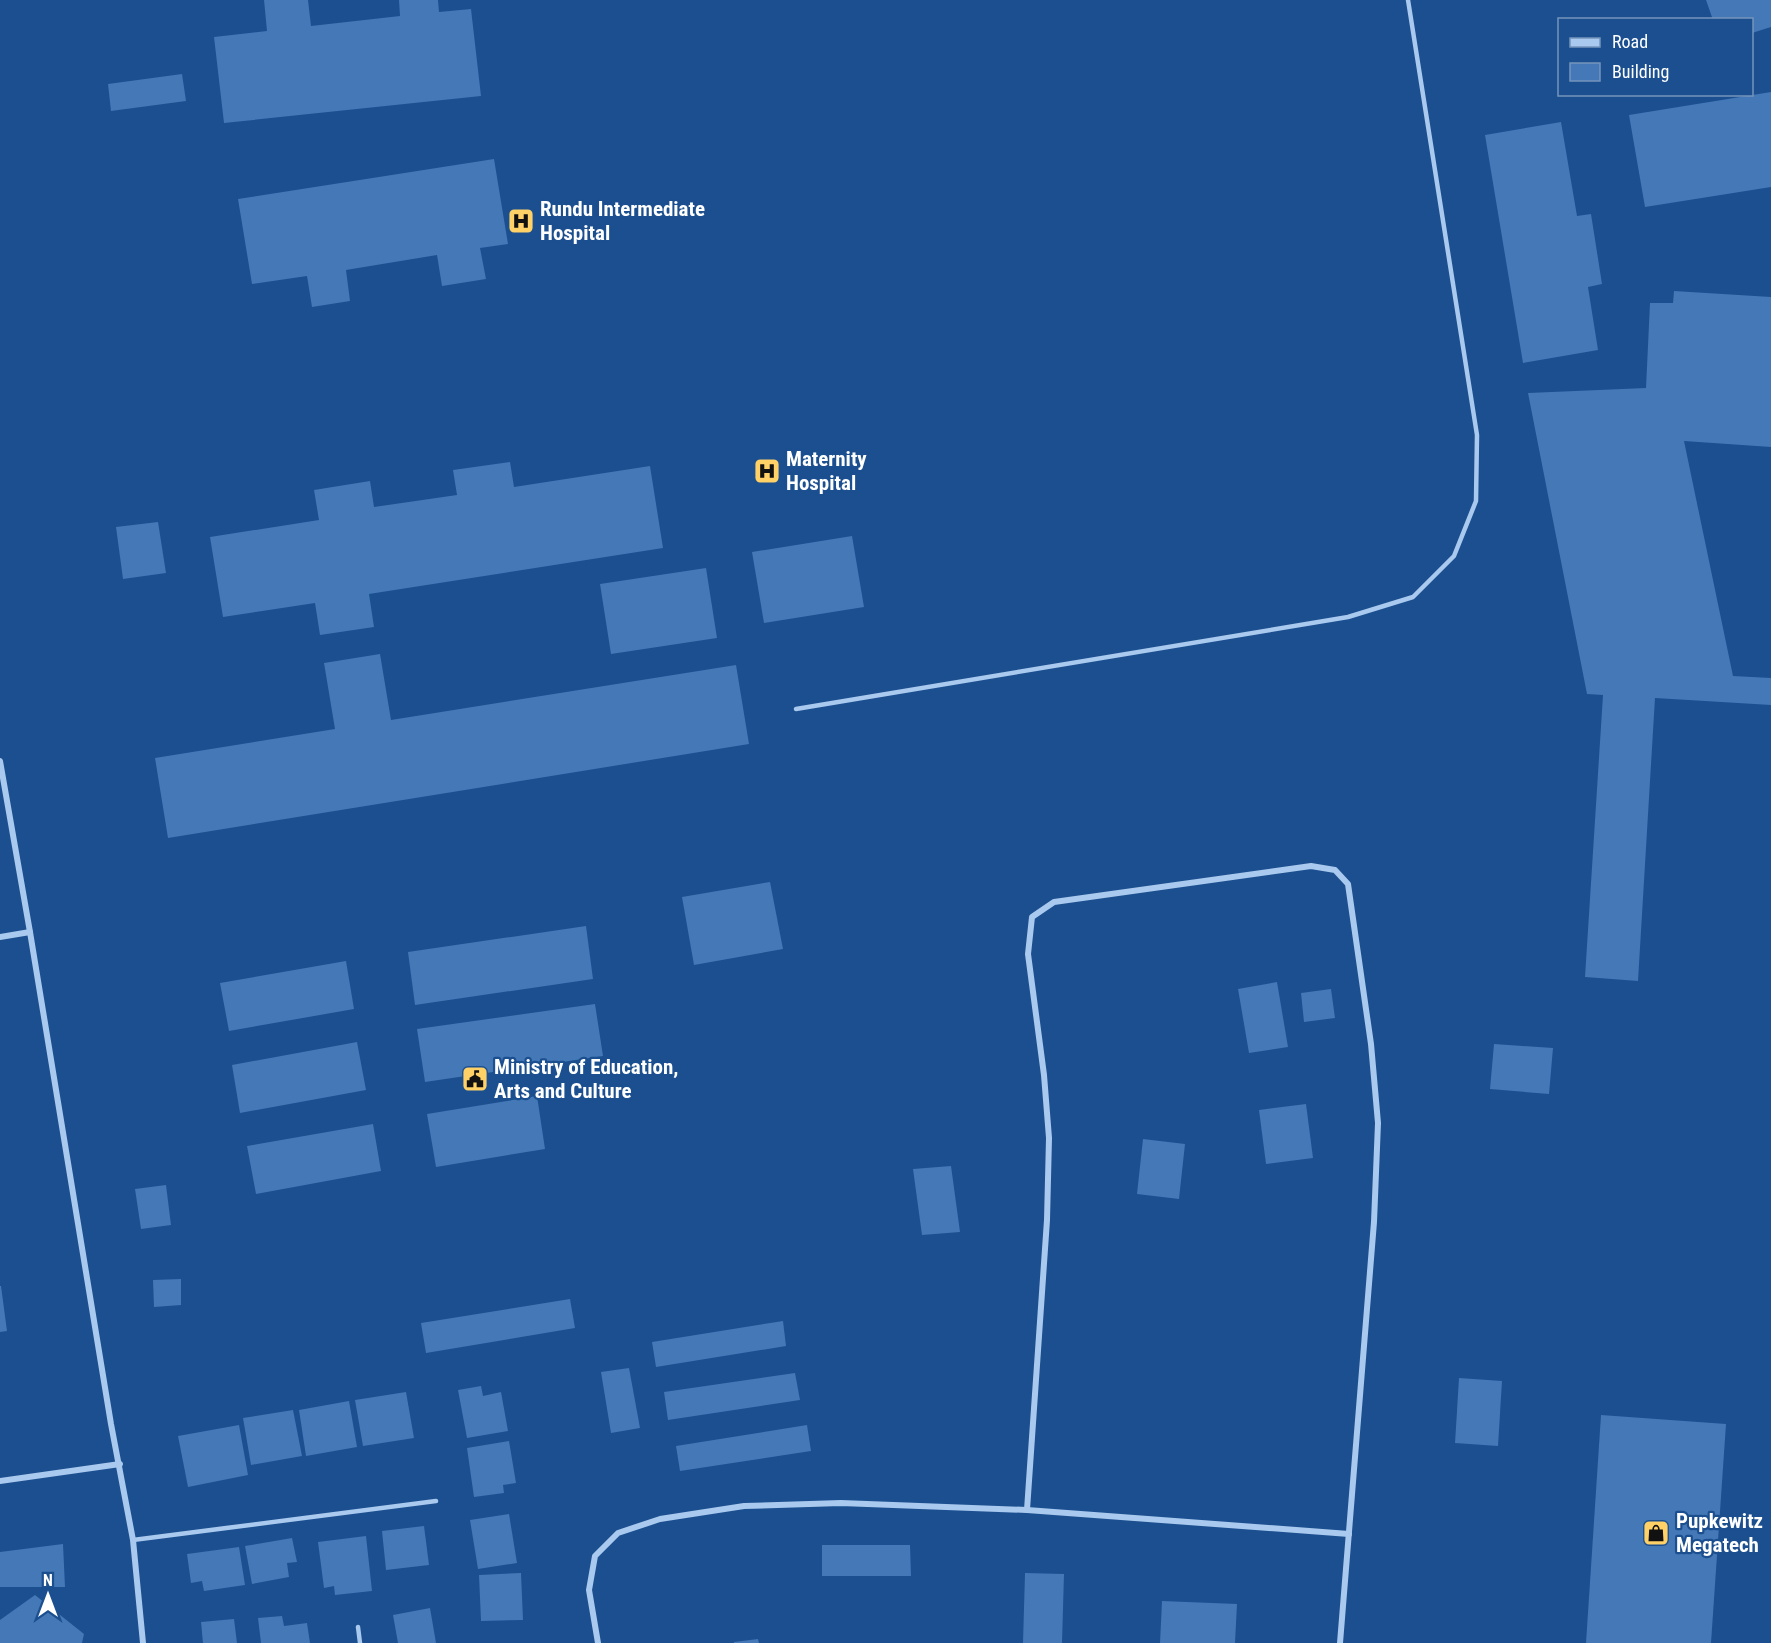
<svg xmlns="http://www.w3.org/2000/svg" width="1771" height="1643" font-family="'Roboto Condensed',sans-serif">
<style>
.building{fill:#4478b7}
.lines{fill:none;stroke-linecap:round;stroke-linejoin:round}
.service{stroke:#a9c9ee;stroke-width:4.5}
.minor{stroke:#a9c9ee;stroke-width:6}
.labels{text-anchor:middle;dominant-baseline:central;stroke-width:4.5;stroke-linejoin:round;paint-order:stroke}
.poi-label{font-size:21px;font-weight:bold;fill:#fff;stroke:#1b4f8f;text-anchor:start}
</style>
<rect width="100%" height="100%" fill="#1b4f8f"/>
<!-- building -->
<g class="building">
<polygon points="264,0 308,0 311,26 400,16 399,0 438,0 439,12 471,9 481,96 224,123 214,37 267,31"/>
<polygon points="1706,0 1771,0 1771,27 1752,33 1752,20 1713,20"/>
<polygon points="182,74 186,101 111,111 108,84"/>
<polygon points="1771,92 1771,187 1645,207 1629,115"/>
<polygon points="1561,122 1577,216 1591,214 1602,284 1588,287 1598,350 1523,363 1485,135"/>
<polygon points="494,159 508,244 480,248 486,279 442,286 437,255 346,270 350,301 312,307 307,276 252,284 238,199"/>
<polygon points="1674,291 1771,297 1771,447 1684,441 1733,676 1771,678 1771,705 1655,698 1638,981 1585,977 1603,695 1587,694 1528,393 1646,388 1650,303 1673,303"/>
<polygon points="510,462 514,487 650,466 663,548 369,594 374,627 320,635 315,603 223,617 210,537 319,520 314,490 370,481 374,507 457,495 453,470"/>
<polygon points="158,522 166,573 123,579 116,527"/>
<polygon points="852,536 864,607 764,623 752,552"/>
<polygon points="706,568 717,638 611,654 600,584"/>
<polygon points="380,654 391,720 736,665 749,744 168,838 155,758 335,729 324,663"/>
<polygon points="770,882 783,949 694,965 682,897"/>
<polygon points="586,926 593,979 415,1005 408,952"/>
<polygon points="346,961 354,1009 229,1031 220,983"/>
<polygon points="1277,982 1288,1047 1249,1053 1238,989"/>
<polygon points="1331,989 1335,1018 1304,1022 1301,993"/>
<polygon points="595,1004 603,1056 425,1082 417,1029"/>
<polygon points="357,1042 366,1090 240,1113 232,1065"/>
<polygon points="1494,1044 1553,1048 1549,1094 1490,1089"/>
<polygon points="537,1096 545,1149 436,1167 427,1114"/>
<polygon points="1306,1104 1313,1158 1266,1164 1259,1110"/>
<polygon points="373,1124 381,1171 256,1194 247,1146"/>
<polygon points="1143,1139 1185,1144 1179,1199 1137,1194"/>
<polygon points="951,1166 960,1232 922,1235 913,1169"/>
<polygon points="166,1185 171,1225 141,1229 135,1189"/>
<polygon points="181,1279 181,1305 154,1307 153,1280"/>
<polygon points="0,1286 1,1286 7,1331 0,1332"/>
<polygon points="570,1299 575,1328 426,1353 421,1323"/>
<polygon points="783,1321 786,1346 656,1367 652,1342"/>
<polygon points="629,1368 640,1428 611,1433 601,1372"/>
<polygon points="795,1373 800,1400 668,1420 664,1392"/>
<polygon points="1459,1378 1502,1381 1498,1446 1455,1443"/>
<polygon points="481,1386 483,1396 501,1392 508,1431 467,1438 458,1390"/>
<polygon points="406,1392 414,1438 363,1446 355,1400"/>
<polygon points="349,1401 357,1447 306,1456 299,1410"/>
<polygon points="293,1410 302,1456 251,1465 243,1418"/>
<polygon points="1601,1415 1726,1424 1711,1643 1586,1643"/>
<polygon points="239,1425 248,1475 188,1487 178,1436"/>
<polygon points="807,1425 811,1451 680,1471 676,1446"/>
<polygon points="509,1441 516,1483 503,1485 504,1493 474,1497 467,1448"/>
<polygon points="509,1514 517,1563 478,1569 470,1520"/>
<polygon points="424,1526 429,1565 386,1570 382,1531"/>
<polygon points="366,1536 372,1591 335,1595 334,1586 324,1588 318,1542"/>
<polygon points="292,1538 297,1562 287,1563 289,1577 252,1584 245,1546"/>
<polygon points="63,1544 65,1587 0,1587 0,1552"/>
<polygon points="822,1545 910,1545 911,1576 822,1576"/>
<polygon points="239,1547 245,1585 204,1591 202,1581 191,1583 187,1554"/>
<polygon points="521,1573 523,1620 481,1621 479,1575"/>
<polygon points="1025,1573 1064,1574 1062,1643 1023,1643"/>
<polygon points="35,1595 84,1634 82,1643 0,1643 0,1620"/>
<polygon points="1162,1601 1237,1604 1235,1643 1160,1643"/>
<polygon points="430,1608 436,1643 398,1643 393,1615"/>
<polygon points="282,1616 284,1626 307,1623 310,1643 261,1643 258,1618"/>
<polygon points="234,1619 237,1643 203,1643 201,1622"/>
<polygon points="758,1639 759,1643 734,1643 734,1642"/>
</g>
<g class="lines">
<!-- service -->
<g class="service">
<polyline points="796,709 1348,617 1413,597 1454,556 1476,501 1477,435 1408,0"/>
<polyline points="133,1540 436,1501"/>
<polyline points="358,1627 360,1643"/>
</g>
<!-- minor -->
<g class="minor">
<polyline points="0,761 30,932 111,1424 133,1540 143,1643"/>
<polyline points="0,937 30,932"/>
<polyline points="0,1481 120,1464"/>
<polyline points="1027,1510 1047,1220 1049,1138 1044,1075 1028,954 1032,917 1054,902 1311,866 1335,870 1348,884 1371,1044 1378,1123 1374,1222 1340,1643"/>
<polyline points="598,1643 589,1590 595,1556 618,1533 660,1519 744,1506 841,1503 1027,1510 1349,1534"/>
</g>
</g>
<!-- icons -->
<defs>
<symbol id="hospital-square" viewBox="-11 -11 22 22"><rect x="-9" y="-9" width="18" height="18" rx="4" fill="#ffd166" stroke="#1b4f8f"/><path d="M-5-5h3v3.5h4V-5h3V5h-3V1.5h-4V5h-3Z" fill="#111"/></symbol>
<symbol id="civic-square" viewBox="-11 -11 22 22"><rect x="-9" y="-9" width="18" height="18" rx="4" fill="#ffd166" stroke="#1b4f8f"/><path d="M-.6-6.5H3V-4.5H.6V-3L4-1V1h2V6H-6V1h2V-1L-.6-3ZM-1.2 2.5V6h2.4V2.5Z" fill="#111"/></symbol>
<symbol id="shop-square" viewBox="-11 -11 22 22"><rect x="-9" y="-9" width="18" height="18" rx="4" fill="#ffd166" stroke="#1b4f8f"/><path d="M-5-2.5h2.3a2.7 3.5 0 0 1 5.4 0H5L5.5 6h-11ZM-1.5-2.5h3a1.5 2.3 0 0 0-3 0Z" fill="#111"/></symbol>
</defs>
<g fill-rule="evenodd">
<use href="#hospital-square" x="506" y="206" width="30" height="30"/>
<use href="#hospital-square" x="752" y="456" width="30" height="30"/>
<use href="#civic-square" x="460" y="1064" width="30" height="30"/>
<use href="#shop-square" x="1641" y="1518" width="30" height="30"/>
</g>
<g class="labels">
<!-- poi labels -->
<g class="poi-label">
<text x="540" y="209">Rundu Intermediate<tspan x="540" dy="24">Hospital</tspan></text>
<text x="786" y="459">Maternity<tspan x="786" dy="24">Hospital</tspan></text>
<text x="494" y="1067">Ministry of Education,<tspan x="494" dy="24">Arts and Culture</tspan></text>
<text x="1676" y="1521">Pupkewitz<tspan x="1676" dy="24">Megatech</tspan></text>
</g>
</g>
<!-- legend -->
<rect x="1558" y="18" width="195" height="78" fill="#1b4f8f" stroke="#7695bc" stroke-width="1.5"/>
<rect x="1570" y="38" width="30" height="9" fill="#a9c9ee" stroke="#7695bc" stroke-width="1.5"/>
<text x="1612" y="48" font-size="18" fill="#ffffff">Road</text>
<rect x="1570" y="63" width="30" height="18" fill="#4478b7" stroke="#7695bc" stroke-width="1.5"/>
<text x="1612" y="78" font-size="18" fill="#ffffff">Building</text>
<!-- north arrow -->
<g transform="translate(48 1595)" stroke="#1b4f8f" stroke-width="4.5" paint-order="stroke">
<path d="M0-4.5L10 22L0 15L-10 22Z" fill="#ffffff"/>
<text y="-9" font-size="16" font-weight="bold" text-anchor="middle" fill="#ffffff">N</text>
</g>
</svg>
